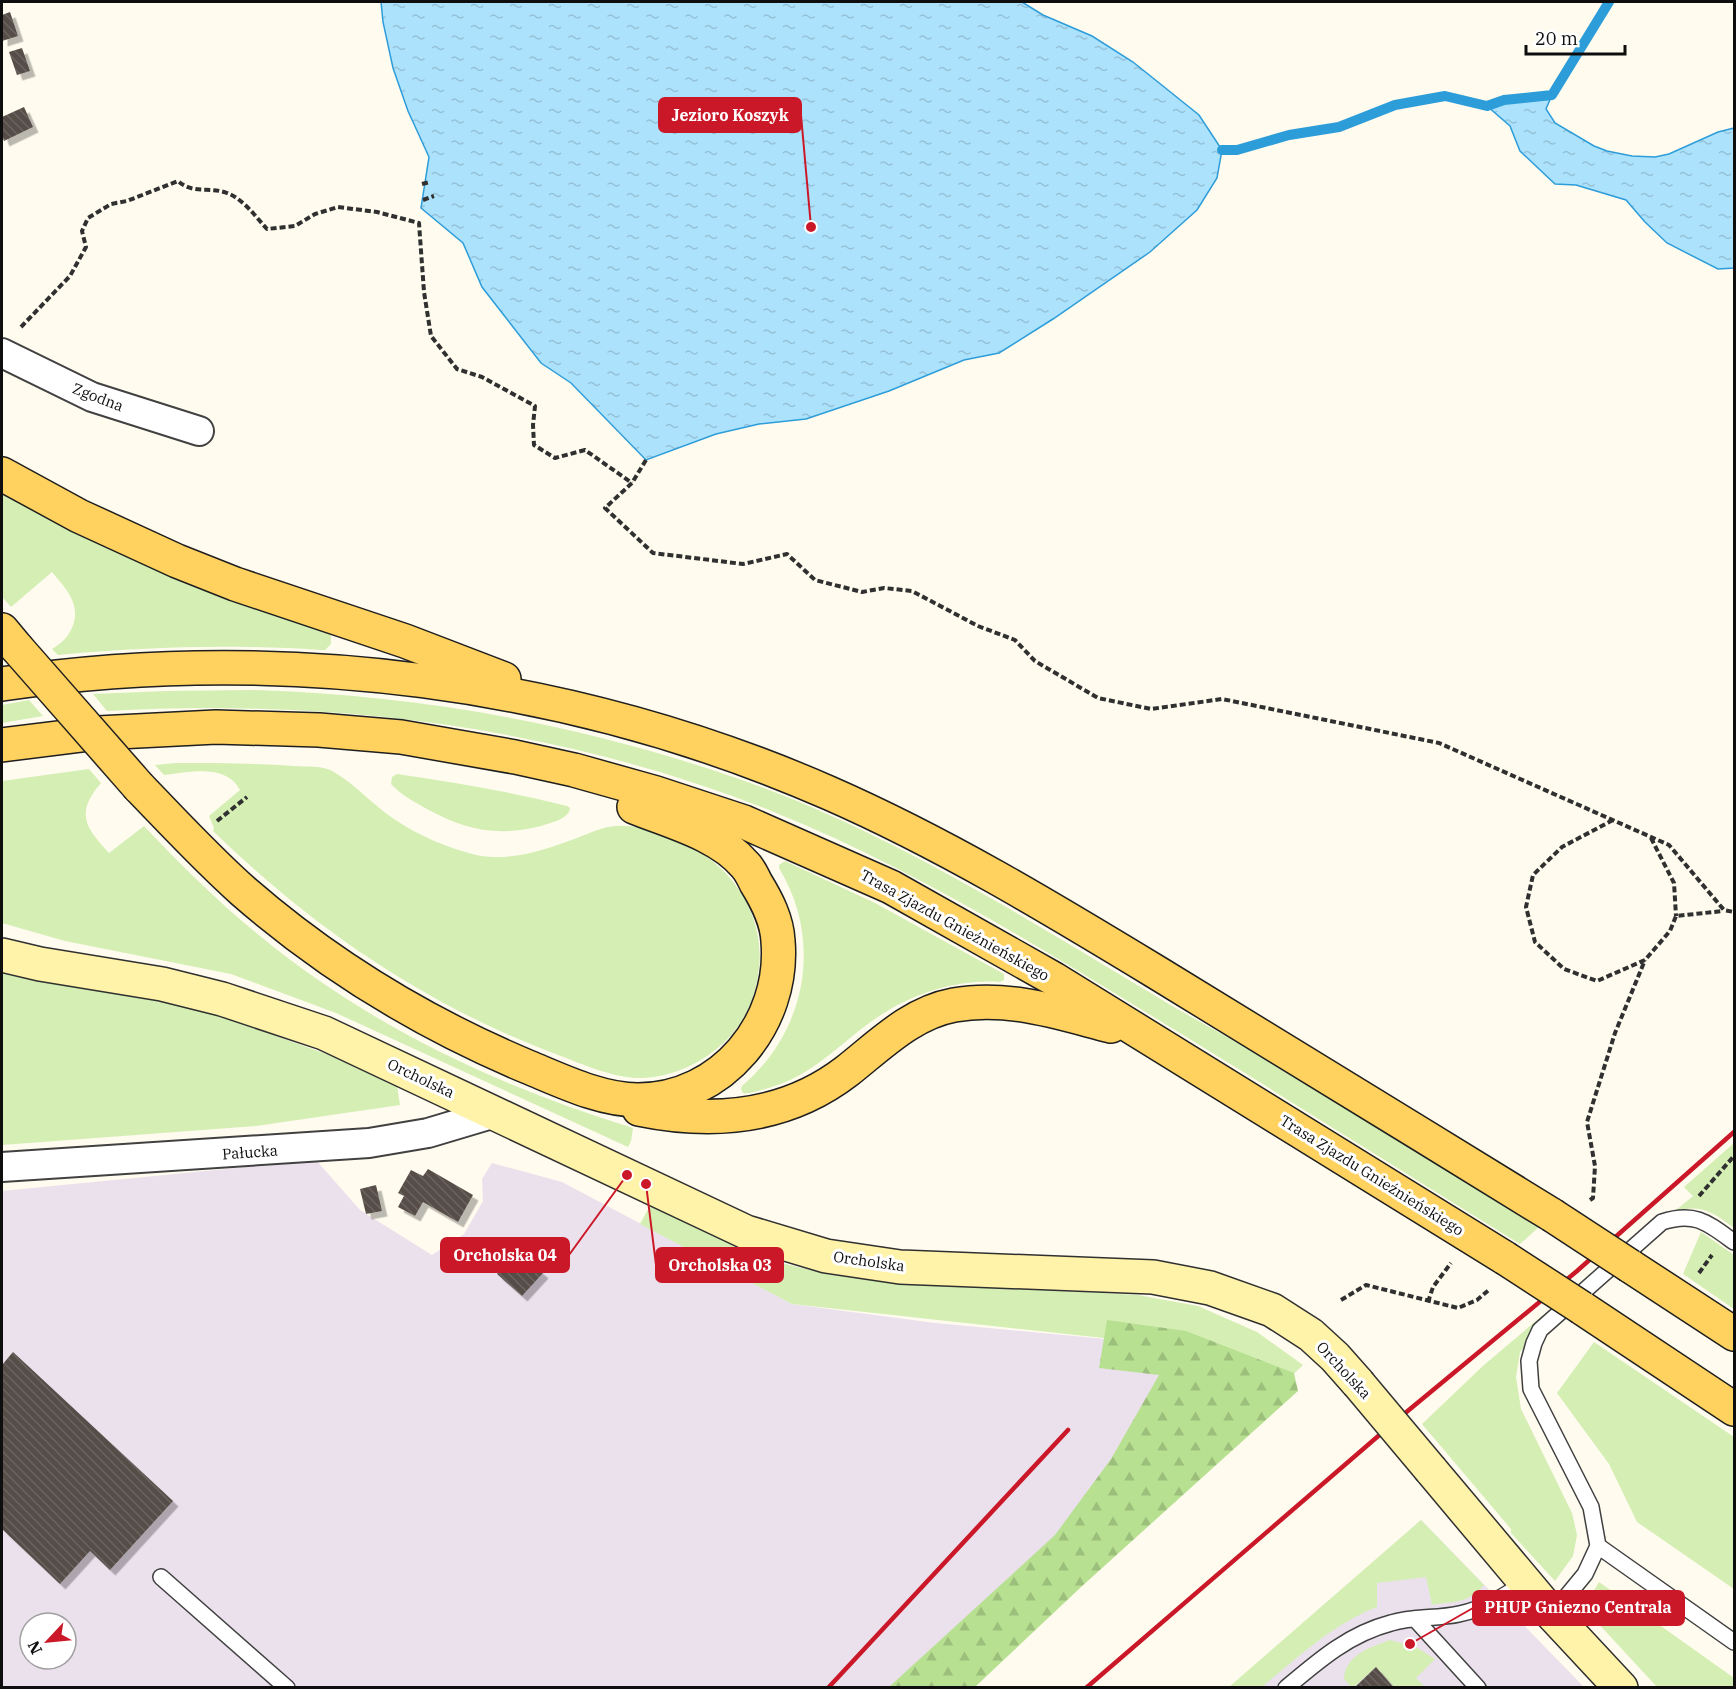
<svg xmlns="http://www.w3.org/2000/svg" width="1736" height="1689" font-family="'IBM Plex Serif',serif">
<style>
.industrial{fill:#ebe1ed;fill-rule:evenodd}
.grass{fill:#d4eeb4}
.forest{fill:url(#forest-firs)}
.water{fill:url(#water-ripples);stroke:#2d9dda;stroke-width:1.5}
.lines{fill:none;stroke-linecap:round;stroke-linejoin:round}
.stream{stroke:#2d9dda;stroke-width:10}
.building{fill:url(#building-back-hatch);filter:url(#shadow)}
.lane-casing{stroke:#414141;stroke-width:18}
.street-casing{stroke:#414141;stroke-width:32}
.secondary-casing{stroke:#303030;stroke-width:36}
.primary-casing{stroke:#1f1f1f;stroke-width:36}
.path{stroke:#303030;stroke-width:4;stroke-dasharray:6 3;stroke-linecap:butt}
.lane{stroke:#fff;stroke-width:15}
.street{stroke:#fff;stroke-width:28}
.secondary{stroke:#fff2a9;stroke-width:33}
.primary{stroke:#ffd15e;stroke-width:33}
.rail{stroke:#cb1828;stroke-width:4.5}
.secondary-bridge-casing{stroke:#303030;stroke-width:36;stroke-linecap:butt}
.primary-bridge-casing{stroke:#1f1f1f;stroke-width:36;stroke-linecap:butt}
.secondary-bridge{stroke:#fff2a9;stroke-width:33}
.primary-bridge{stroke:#ffd15e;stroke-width:33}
.labels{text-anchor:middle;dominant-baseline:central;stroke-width:6;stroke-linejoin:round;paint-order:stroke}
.street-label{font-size:15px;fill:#0e0e0e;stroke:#fff}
.leader{fill:none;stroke:#cb1828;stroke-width:2}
.callout-dot{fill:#cb1828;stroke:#fff;stroke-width:2}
.callout{fill:#cb1828;stroke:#cb1828;stroke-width:2}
.callout-label{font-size:16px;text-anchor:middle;font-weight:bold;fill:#fff}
</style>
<defs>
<pattern id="forest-firs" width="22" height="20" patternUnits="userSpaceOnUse" patternTransform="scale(1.5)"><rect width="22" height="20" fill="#b8e091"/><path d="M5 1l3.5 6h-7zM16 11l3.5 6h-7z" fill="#9dbf7c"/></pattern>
<pattern id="water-ripples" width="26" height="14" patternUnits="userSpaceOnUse" patternTransform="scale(1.5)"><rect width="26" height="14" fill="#ade2fc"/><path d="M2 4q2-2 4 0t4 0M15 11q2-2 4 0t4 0" fill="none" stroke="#94c1d7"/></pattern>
<pattern id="building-back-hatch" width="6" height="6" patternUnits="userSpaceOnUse" patternTransform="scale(1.5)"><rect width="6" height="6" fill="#574e49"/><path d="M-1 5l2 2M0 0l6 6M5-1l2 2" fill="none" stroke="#6a635f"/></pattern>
<filter id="shadow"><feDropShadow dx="5.5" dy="5.5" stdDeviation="0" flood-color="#0004"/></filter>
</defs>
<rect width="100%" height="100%" fill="#fffbee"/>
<!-- industrial -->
<g class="industrial">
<path d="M316,1160L360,1210L432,1255L464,1234L483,1201L482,1179L492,1163L562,1182L792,1304L935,1323L1159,1344L1278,1389L943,1687H2V1191ZM30,1623H66V1659H30Z"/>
<polygon points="1421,1520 1584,1687 1229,1688"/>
</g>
<!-- grass -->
<g class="grass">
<path d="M2,491L328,632L331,635V644L325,650H320C232,644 145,647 58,655L52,649C62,643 67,638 72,628C82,604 66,589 52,572L11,607L2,597Z"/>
<path d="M251,690C419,695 581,724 739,779C885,830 1017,913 1149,992C1175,1008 1202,1023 1229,1038C1333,1100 1436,1164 1539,1227L1520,1244C1384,1160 1248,1074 1111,991C1001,924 890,858 769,810C559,727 332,698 107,711L93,694L166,691Z"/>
<polygon points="29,700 43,716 2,723 2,705"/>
<path d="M176,763C215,763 254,763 294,766C306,767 323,765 334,772C356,785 373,805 394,819C417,835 448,848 476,855C510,862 545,850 577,838C590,833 602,827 616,826C632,825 649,829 663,834C724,854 769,910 758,975C754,1005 738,1033 714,1051C693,1067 671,1076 644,1078C615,1079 585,1065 558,1055C425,1005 314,929 213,831L214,828L209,816L240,790C226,763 188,772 164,775L155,765Z"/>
<path d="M89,769L101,783C75,813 85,827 109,853L144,826C181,865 218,902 260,936C371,1027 497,1086 633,1128L631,1141L628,1147L336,1013L231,974L65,941L2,923V781Z"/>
<path d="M397,774C454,782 511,792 567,806L570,808L569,812C564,820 550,823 541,826C496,837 465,830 425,808C413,801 400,794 391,784L392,777Z"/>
<path d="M785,861L875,903L1004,974V980L1000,982C962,979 921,991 889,1010C844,1036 819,1075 765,1089C758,1091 750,1094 743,1093L741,1089L742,1086C807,1031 823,940 779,868V865Z"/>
<polygon points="2,970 98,987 207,1011 329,1055 397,1086 400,1105 256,1126 2,1145"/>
<path d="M1734,1143V1228C1713,1212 1701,1204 1675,1211L1693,1196L1684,1187Z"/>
<polygon points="652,1202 777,1262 831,1275 886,1281 1138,1295 1198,1306 1257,1332 1303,1365 1278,1389 1159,1344 792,1304 640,1224"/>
<polygon points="1701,1232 1734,1255 1734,1309 1683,1274"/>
<polygon points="1543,1315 1548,1322 1520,1352 1516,1377 1521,1409 1572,1513 1577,1535 1573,1556 1555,1581 1511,1533 1511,1529 1422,1424 1484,1365"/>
<polygon points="1594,1342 1734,1437 1734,1589 1637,1522 1609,1464 1557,1393"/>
<path d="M1421,1520L1484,1585C1468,1604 1454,1601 1432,1605L1426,1577L1377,1583V1607C1333,1624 1298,1657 1262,1687H1229Z"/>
<polygon points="1599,1582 1734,1678 1734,1687 1657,1687 1584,1608"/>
<path d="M1390,1640L1416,1647L1435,1659L1416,1678L1425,1687H1394L1376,1667L1354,1687H1351L1344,1679C1345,1655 1371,1647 1390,1640Z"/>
</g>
<!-- forest -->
<polygon class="forest" points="1107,1320 1186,1331 1294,1373 1298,1391 1080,1588 975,1687 889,1687 1055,1535 1111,1459 1159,1375 1099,1368"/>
<!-- water -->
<g class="water">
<polygon points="381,2 1022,2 1043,15 1092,36 1133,62 1199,115 1222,150 1217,178 1197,210 1150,252 1053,319 999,353 964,360 889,391 806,419 759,424 716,434 646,460 571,383 541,363 482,287 463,243 421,208 429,157 408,111 393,68 383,22"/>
<polygon points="1552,95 1546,109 1555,123 1594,146 1607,151 1632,156 1655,157 1669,154 1718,132 1734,128 1734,268 1718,269 1667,243 1645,222 1626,200 1576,185 1555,184 1520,151 1510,126 1487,106"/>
</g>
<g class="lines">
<!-- stream -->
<polyline class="stream" points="1222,150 1237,150 1289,135 1339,127 1395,105 1445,96 1487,106 1504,100 1552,95 1609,2"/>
</g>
<!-- building -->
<g class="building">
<polygon points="10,12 18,36 2,41 2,15"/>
<polygon points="22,48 30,71 17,75 9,52"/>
<polygon points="24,107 33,127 4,141 2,136 2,117"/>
<polygon points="428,1169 473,1195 458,1222 423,1202 415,1216 398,1207 404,1196 398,1193 411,1170 423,1176"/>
<polygon points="376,1185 382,1211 366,1214 360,1189"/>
<polygon points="518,1251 543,1273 522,1296 497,1274"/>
<polygon points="13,1352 173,1501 110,1570 90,1551 60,1584 2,1529 2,1365"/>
<polygon points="1376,1667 1394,1688 1354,1688"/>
</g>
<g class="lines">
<defs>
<g id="lane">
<polyline points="1598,1546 1734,1642"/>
<polyline points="161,1577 287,1688"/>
<path d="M1552,1614L1585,1574L1598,1546L1591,1507L1531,1389L1529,1361L1534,1343L1540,1330L1662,1222C1695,1211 1708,1223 1734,1242"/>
<polyline points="1415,1619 1478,1688"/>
<path d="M1286,1688C1319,1660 1349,1634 1391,1623C1413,1616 1437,1619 1459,1614C1484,1609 1505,1596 1525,1582"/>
</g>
<g id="street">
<polyline points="2,353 92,397 199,431"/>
<polyline points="2,1167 369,1143 428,1133 495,1113"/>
</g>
<g id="secondary">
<polyline points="2,955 40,964 162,984 222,999 324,1033 746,1232 826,1256 900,1267 1153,1277 1210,1288 1272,1310 1311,1335 1335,1357 1358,1383"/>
<polyline points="1431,1470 1552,1614 1621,1688"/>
</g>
<g id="primary">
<polyline points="2,474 79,516 177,561 235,584 405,641 504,679"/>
<polyline points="2,630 17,648"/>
<path d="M2,684C280,643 571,680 829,793C943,843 1049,907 1156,972C1288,1052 1420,1134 1552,1215"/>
<polyline points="2,745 98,733 216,727 319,730 401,737 515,757 574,770 656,793 744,822 891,887 1054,979 1505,1258"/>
<path d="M139,787C173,822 206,858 243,891C329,966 423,1023 528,1067C562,1081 601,1100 638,1100C722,1100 785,1023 778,941C777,920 767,901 756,883C753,877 750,870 745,865C719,834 671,822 634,807"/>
<path d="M639,1109C712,1124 786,1118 847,1071C880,1045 911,1013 954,1005C1008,995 1060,1013 1111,1026"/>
<polyline points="1630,1266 1734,1334"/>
<polyline points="1582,1308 1734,1409"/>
</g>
</defs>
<!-- lane casing -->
<use href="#lane" class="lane-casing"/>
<!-- street casing -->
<use href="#street" class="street-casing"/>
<!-- secondary casing -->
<use href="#secondary" class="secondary-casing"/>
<!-- primary casing -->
<use href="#primary" class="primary-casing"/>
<!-- path -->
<g class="path">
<polyline points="422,184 430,182"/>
<polyline points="423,200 434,196"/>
<path d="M21,327L70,276L86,247L82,231L88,218L111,204L127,201L178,181C193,194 206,187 224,192C242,197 255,216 267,229L295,226L315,214L338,207L377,212L419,223L424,292L431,336L457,369L482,377L535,406L533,425L534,445L555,458L585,450L632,483"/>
<polyline points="646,460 632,483 605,508 653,553 743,564 787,554 815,580 862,592 884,588 912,591 978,626 1015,640 1035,661 1098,698 1151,709 1222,699 1439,743 1669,845 1724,910 1734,912"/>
<polyline points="1613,820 1562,847 1533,875 1526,907 1535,942 1564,969 1597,981 1645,960 1670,931 1676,916 1723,911"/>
<polyline points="217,821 247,797"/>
<polyline points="1651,838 1674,883 1676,916"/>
<polyline points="1699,1196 1734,1156"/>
<polyline points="1590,1200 1593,1198 1595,1166 1587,1122 1615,1033 1645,960"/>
<polyline points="1699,1273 1712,1255"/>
<polyline points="1341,1300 1366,1285 1458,1308 1477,1300 1490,1289"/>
<polyline points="1428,1302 1433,1287 1451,1263"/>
</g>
<!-- lane -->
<use href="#lane" class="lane"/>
<!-- street -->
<use href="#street" class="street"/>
<!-- secondary -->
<use href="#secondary" class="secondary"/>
<!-- primary -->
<use href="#primary" class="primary"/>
<!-- rail -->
<g class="rail">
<polyline points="828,1688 1068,1430"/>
<polyline points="1086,1688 1398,1419 1577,1271 1734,1132"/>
</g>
<defs>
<polyline id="secondary-bridge" points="1358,1383 1431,1470"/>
<g id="primary-bridge">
<polyline points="17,648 139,787"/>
<polyline points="1552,1215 1630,1266"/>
<polyline points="1505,1258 1582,1308"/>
</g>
</defs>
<!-- secondary-bridge casing -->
<use href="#secondary-bridge" class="secondary-bridge-casing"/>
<!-- primary-bridge casing -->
<use href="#primary-bridge" class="primary-bridge-casing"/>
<!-- secondary-bridge -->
<use href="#secondary-bridge" class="secondary-bridge"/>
<!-- primary-bridge -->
<use href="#primary-bridge" class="primary-bridge"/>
</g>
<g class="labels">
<!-- street labels -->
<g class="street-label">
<text transform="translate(98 397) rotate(21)">Zgodna</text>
<text transform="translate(955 925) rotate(29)">Trasa Zjazdu Gnieźnieńskiego</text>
<text transform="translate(421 1078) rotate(25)">Orcholska</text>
<text transform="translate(250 1152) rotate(-4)">Pałucka</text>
<text transform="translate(1372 1175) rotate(32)">Trasa Zjazdu Gnieźnieńskiego</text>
<text transform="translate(869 1261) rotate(8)">Orcholska</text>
<text transform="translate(1344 1370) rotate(47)">Orcholska</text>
</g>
</g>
<!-- callouts -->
<path class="leader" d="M811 227L801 115M627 1175L569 1255M646 1184L656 1265M1410 1644L1473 1608"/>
<g class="callout-dot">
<circle cx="811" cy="227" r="6"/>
<circle cx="627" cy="1175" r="6"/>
<circle cx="646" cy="1184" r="6"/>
<circle cx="1410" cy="1644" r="6"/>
</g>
<g class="callout">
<rect x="659" y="98" width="142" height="34" rx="6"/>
<rect x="441" y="1238" width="128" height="34" rx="6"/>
<rect x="656" y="1248" width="127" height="34" rx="6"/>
<rect x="1473" y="1591" width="211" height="34" rx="6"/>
</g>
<g class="callout-label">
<text x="730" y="121">Jezioro Koszyk</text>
<text x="505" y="1261">Orcholska 04</text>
<text x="720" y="1271">Orcholska 03</text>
<text x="1578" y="1613">PHUP Gniezno Centrala</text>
</g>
<!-- border -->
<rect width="1736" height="1689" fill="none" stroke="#0e0e0e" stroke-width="6"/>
<!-- north arrow -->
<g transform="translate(48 1641) rotate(244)"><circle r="28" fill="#ffffff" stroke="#9f9f9f" stroke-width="1.5"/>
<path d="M0-4.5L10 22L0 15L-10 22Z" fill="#cb1828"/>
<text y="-9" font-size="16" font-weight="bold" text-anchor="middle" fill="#0e0e0e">N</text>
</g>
<!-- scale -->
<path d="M1526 45v9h99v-9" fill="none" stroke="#0e0e0e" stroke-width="3"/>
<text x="1535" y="45" font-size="18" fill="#0e0e0e" stroke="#ffffff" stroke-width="4.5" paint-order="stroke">20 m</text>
</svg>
